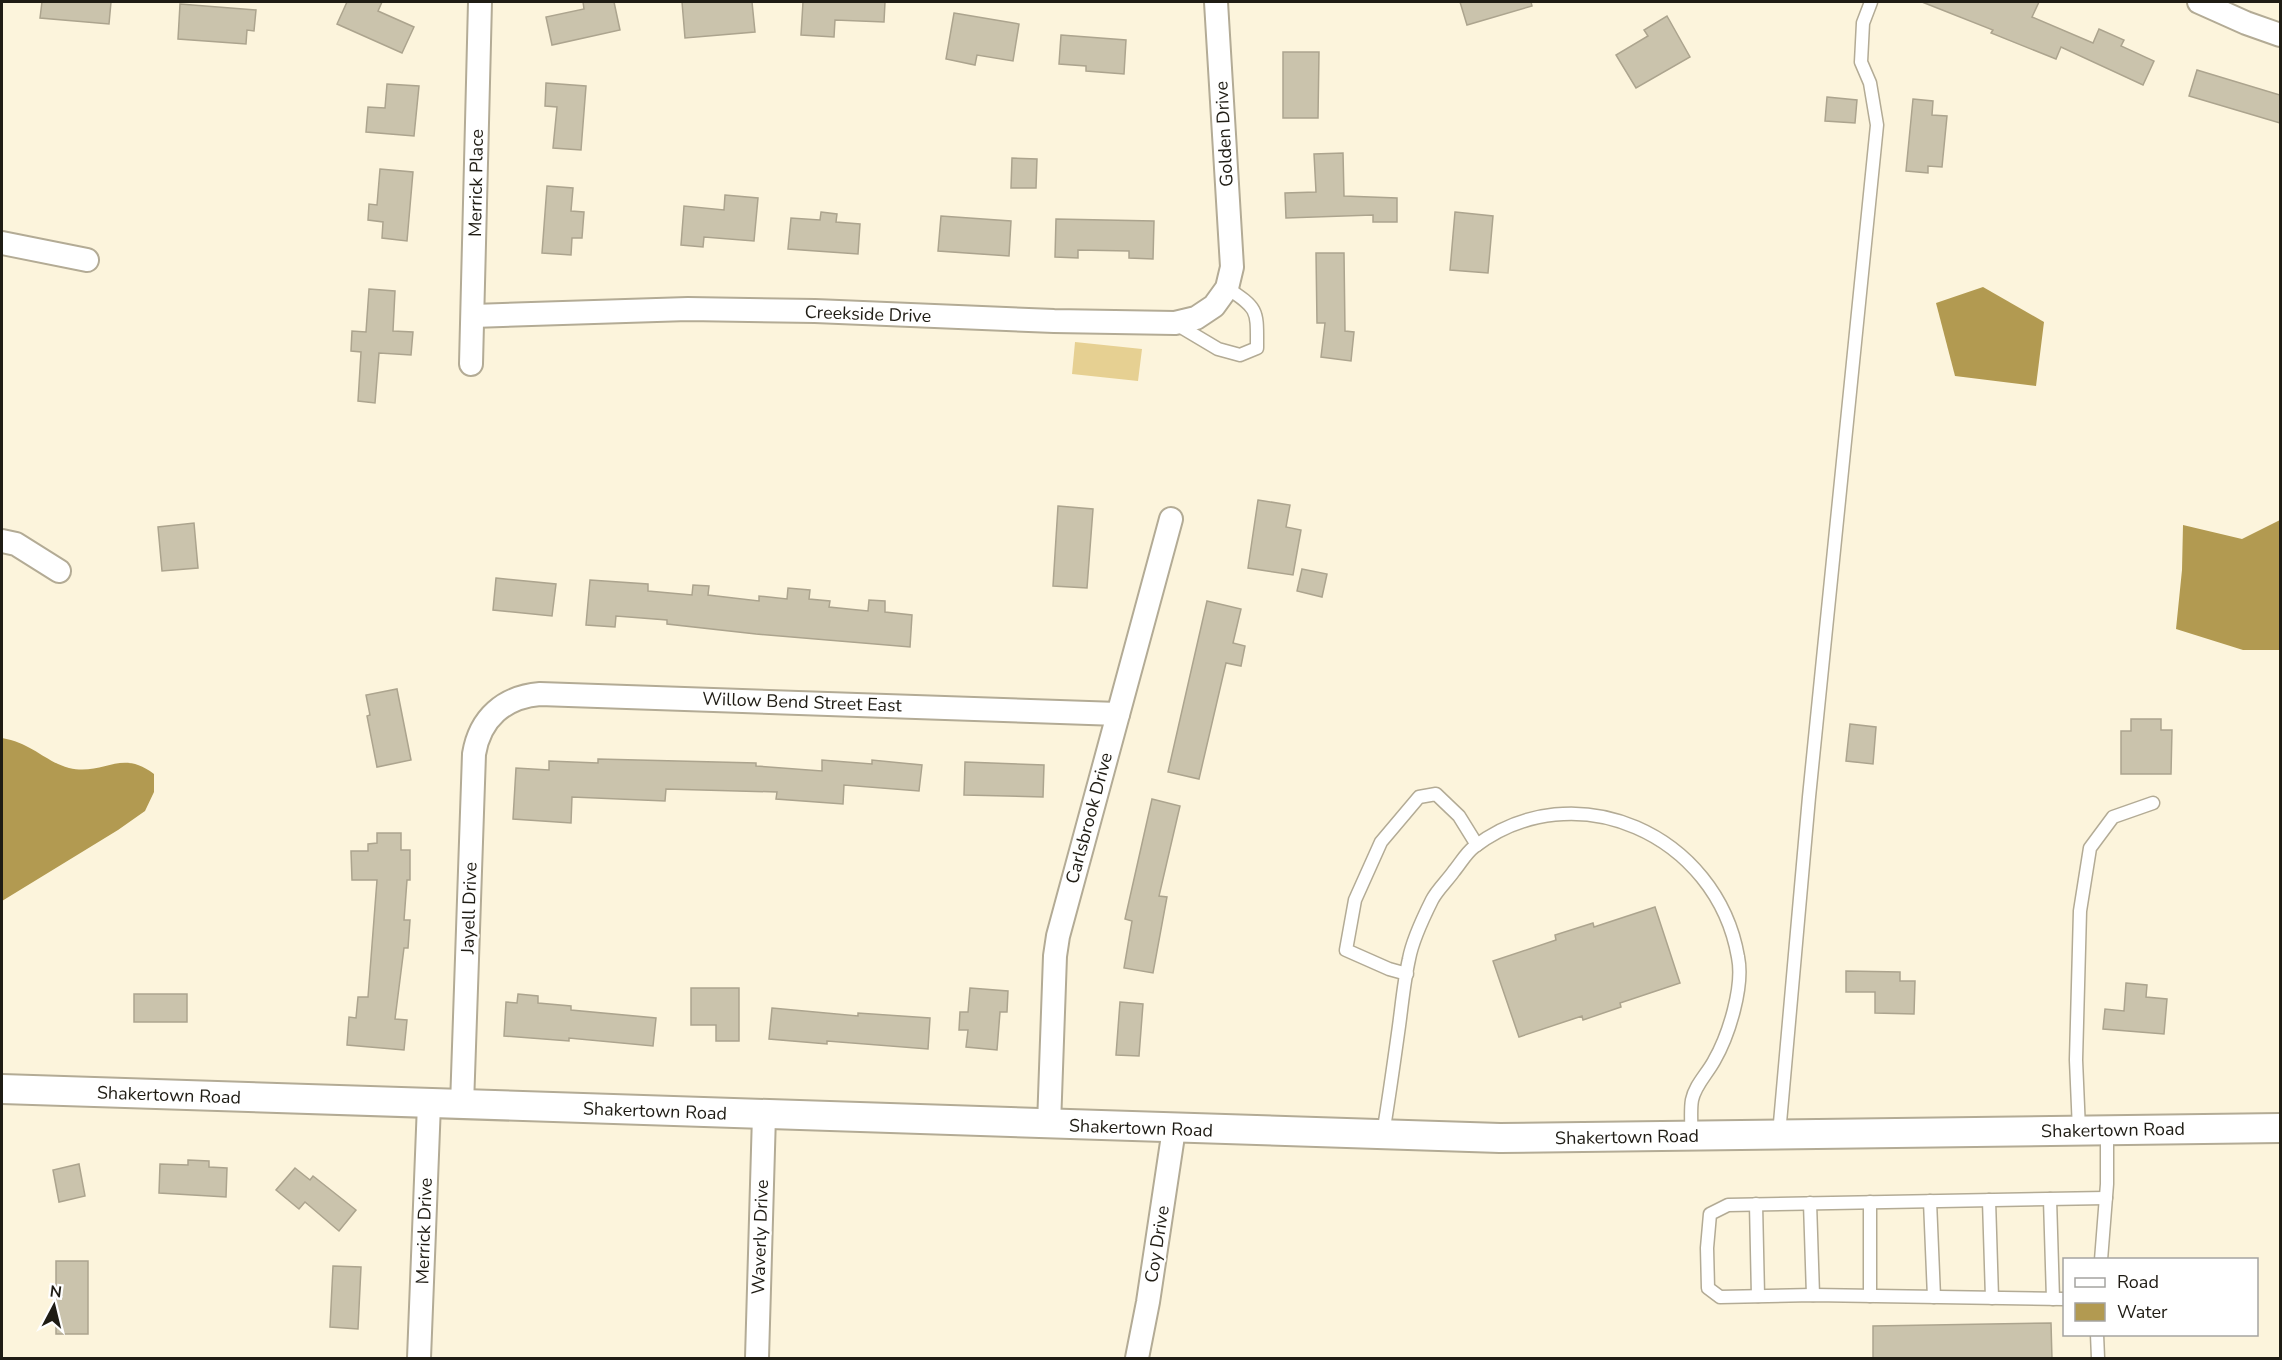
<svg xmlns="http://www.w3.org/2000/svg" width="2282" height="1360" font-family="'Nunito Sans',sans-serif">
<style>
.green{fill:#e6d092}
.water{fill:#b29a51}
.building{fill:#cac3ac;stroke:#aca48e;stroke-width:1.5}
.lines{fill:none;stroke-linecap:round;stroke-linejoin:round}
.service-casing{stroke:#b3ab95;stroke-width:15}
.minor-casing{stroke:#b3ab95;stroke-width:26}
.tertiary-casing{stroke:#b3ab95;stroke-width:32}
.service{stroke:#fff;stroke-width:12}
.minor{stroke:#fff;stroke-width:22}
.tertiary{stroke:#fff;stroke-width:28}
.labels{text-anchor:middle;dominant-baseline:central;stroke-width:4.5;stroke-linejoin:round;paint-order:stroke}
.street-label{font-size:18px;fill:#1f1c14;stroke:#fff}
</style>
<rect width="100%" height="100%" fill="#fcf4dc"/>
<!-- green -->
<polygon class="green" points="1075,342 1142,349 1138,381 1072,374"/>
<!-- water -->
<g class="water">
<polygon points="1983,287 2044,322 2036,386 1955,376 1936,303"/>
<polygon points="2280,520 2280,650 2243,650 2176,629 2182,570 2183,525 2242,539"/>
<path d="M2,738C32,743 44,761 69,768C104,776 121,748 154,774V792L145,811L118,830L2,901Z"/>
</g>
<!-- building -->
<g class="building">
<polygon points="42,2 111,2 109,24 40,18"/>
<polygon points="347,2 382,2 378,11 414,27 402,53 337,24"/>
<polygon points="583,2 614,2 620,30 552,45 546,17 584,9"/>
<polygon points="682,2 752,2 755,32 685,38"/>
<polygon points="803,2 885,2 884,22 835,20 834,37 801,35"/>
<polygon points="1460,2 1531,2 1532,6 1467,25"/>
<polygon points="1922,2 2039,2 2032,17 2093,43 2099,29 2124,40 2121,46 2154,61 2143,85 2061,47 2056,59 1991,33 1993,30"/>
<polygon points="180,4 256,10 254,31 247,30 246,44 178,39"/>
<polygon points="954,13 1019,24 1013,61 977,55 975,65 946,59"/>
<polygon points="1667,16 1690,57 1636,88 1616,55 1648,36 1644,30"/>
<polygon points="1061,35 1126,40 1124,74 1086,71 1086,66 1059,64"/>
<polygon points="1283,52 1319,52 1318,118 1283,118"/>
<polygon points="2197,70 2280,95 2280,123 2189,96"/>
<polygon points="546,83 586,86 581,150 553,148 557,107 545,106"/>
<polygon points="387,84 419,86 414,136 366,132 368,107 385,108"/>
<polygon points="1827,97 1857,100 1855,123 1825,121"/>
<polygon points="1913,99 1933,101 1932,115 1947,116 1942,167 1928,166 1928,173 1906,171"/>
<polygon points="1343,153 1344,196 1397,198 1397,222 1373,222 1373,215 1286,218 1285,193 1316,192 1314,154"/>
<polygon points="1012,158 1037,159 1036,188 1011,188"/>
<polygon points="380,169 413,172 407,241 382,238 383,222 368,220 369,204 377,205"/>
<polygon points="547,186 573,188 571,211 584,212 582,238 572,238 571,255 542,253"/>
<polygon points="725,195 758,198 754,241 704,237 703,247 681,245 684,206 724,210"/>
<polygon points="821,212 837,214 836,222 860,224 858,254 788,249 791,218 820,220"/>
<polygon points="1455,212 1493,216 1488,273 1450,270"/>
<polygon points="941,216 1011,221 1009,256 938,251"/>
<polygon points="1056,219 1154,221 1153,259 1129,258 1129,251 1078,250 1078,258 1055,257"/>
<polygon points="1316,253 1344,253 1345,331 1354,332 1351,361 1321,357 1325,323 1317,323"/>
<polygon points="369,289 395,291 393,331 413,332 411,355 379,353 375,403 358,401 361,352 351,351 352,331 366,332"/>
<polygon points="1258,500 1290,505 1286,527 1301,530 1293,575 1248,568"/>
<polygon points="1058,506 1093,509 1087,588 1053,586"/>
<polygon points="194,523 198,568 162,571 158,527"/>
<polygon points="1302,569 1327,574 1322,597 1297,591"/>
<polygon points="496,578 556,584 552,616 493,610"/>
<polygon points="590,580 648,584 648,591 692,595 693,585 709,586 708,595 759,601 759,596 787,599 788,588 810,590 809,599 830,601 829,607 868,611 869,600 885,601 885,612 912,615 910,647 756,634 667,624 667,620 616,616 615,627 586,625"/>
<polygon points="1207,601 1241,609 1233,643 1245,646 1241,666 1226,663 1199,779 1168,772"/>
<polygon points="397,689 411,760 377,767 367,716 370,715 366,695"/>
<polygon points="2131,719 2161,719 2161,730 2172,730 2171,774 2121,774 2121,731 2131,731"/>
<polygon points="1850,724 1876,727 1873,764 1846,761"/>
<polygon points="598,759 756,763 756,766 822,771 822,760 872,764 872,760 922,765 919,791 844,785 843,804 776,799 777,792 666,789 665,801 572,797 571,823 513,819 516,768 549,770 549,761 598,763"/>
<polygon points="965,762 1044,765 1043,797 964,795"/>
<polygon points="1152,799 1180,806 1159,896 1167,897 1153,973 1124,968 1132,921 1125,919"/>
<polygon points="377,833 401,833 401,850 410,850 410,880 407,880 404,920 410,920 408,948 404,948 395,1019 407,1020 404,1050 347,1045 349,1017 356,1018 358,997 368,997 377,880 352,880 351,851 368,851 368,844 377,843"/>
<polygon points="1655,907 1680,983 1620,1003 1621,1007 1583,1020 1582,1016 1519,1037 1493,961 1556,940 1555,935 1593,923 1594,927"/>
<polygon points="1846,971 1900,972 1900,981 1915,981 1914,1014 1875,1013 1875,992 1846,992"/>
<polygon points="2126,983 2147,985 2146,997 2167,999 2164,1034 2103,1029 2105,1009 2124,1011"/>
<polygon points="691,988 739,988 739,1041 716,1041 716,1025 691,1025"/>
<polygon points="970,988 1008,991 1007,1012 1000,1012 997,1050 966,1047 968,1030 959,1030 960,1012 968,1012"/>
<rect x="134" y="994" width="53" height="28"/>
<polygon points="518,994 538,996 538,1003 571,1006 571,1010 656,1018 653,1046 569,1038 569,1041 504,1036 506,1002 517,1003"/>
<polygon points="1120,1002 1143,1004 1139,1056 1116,1055"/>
<polygon points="772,1008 858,1016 858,1013 930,1018 928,1049 827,1041 827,1044 769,1039"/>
<polygon points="188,1160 209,1161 209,1167 227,1168 226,1197 159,1193 160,1164 188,1165"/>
<polygon points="79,1164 85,1196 59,1202 53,1170"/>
<polygon points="295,1168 310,1180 313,1176 356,1210 339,1231 305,1202 299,1209 276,1190"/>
<rect x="56" y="1261" width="32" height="73"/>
<polygon points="333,1266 361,1267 358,1329 330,1327"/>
<polygon points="2051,1323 2052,1359 1873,1359 1873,1326"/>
</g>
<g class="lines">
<defs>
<g id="service">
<path d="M1176,324L1218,349L1240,355L1257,348C1257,310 1259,309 1227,288"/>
<polyline points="1407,974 1389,969 1346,950 1355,900 1381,842 1419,797 1436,794 1459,816 1477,845"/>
<polyline points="2079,1130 2076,1060 2080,911 2090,848 2113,817 2153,803"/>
<path d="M1383,1134C1389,1098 1394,1062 1399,1026C1402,1004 1404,981 1409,959C1412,942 1424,916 1432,900C1437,890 1447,881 1454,871C1460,864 1466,853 1474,847C1575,770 1717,835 1738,957C1744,986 1729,1035 1714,1061C1707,1074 1695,1085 1692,1100C1690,1111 1692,1125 1691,1136"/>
<polyline points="1779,1134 1809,797 1877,125 1870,83 1861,62 1863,23 1871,2"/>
<polyline points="2050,1199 2053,1299"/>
<polyline points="1989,1200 1992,1298"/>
<polyline points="1930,1201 1934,1297"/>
<polyline points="1810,1203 1813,1295"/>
<polyline points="1756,1204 1758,1296"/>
<polyline points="2101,1260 2107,1184 2107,1129"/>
<polyline points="1870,1296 1870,1202"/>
<polyline points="2064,1299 1813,1295 1720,1297 1708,1288 1707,1248 1710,1214 1728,1205 2106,1198"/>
<polyline points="2097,1334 2098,1358"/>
</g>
<g id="minor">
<polyline points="2199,2 2246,23 2280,35"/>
<polyline points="2,243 87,260"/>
<polyline points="473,316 688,309 815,311 1054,321 1175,323 1196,318 1214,306 1227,288 1232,267 1216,2"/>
<polyline points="471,364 480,2"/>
<polyline points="2,541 16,544 59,571"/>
<path d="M462,1105L474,754C480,718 504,697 540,694L1118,714"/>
<polyline points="1049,1125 1055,956 1058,936 1171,519"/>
<polyline points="419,1358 429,1104"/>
<polyline points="757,1358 764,1115"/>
<polyline points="1137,1358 1148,1302 1174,1129"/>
</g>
<polyline id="tertiary" points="2,1089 1500,1138 2280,1128"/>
</defs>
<!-- service casing -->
<use href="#service" class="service-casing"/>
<!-- minor casing -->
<use href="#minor" class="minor-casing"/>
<!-- tertiary casing -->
<use href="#tertiary" class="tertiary-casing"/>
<!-- service -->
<use href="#service" class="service"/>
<!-- minor -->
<use href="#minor" class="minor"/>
<!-- tertiary -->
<use href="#tertiary" class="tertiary"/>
</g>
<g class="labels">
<!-- street labels -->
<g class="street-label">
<text transform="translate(1224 134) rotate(-93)">Golden Drive</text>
<text transform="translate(476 183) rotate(-89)">Merrick Place</text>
<text transform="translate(868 314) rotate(2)">Creekside Drive</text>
<text transform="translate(802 702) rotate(2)">Willow Bend Street East</text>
<text transform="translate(1089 818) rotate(-75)">Carlsbrook Drive</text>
<text transform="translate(469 908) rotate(-88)">Jayell Drive</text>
<text transform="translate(169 1095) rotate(2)">Shakertown Road</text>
<text transform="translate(655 1111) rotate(2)">Shakertown Road</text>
<text transform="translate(1141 1128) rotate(2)">Shakertown Road</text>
<text transform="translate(2113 1130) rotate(-1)">Shakertown Road</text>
<text transform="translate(1627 1137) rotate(-1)">Shakertown Road</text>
<text transform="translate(424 1231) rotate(-88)">Merrick Drive</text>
<text transform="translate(760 1237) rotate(-88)">Waverly Drive</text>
<text transform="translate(1157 1244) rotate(-81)">Coy Drive</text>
</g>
</g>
<!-- border -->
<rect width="2282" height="1360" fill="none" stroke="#1f1c14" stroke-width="6"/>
<!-- legend -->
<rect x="2063" y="1258" width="195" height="78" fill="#ffffff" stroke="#a5a4a1" stroke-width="1.5"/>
<rect x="2075" y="1278" width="30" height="9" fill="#ffffff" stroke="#a5a4a1" stroke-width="1.5"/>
<text x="2117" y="1288" font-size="18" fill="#1f1c14">Road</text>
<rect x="2075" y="1303" width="30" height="18" fill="#b29a51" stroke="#a5a4a1" stroke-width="1.5"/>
<text x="2117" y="1318" font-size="18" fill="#1f1c14">Water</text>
<!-- north arrow -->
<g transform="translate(54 1306) rotate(7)" stroke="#ffffff" stroke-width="4.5" paint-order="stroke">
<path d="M0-4.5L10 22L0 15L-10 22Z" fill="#1f1c14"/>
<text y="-9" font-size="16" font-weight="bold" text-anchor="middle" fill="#1f1c14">N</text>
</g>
</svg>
